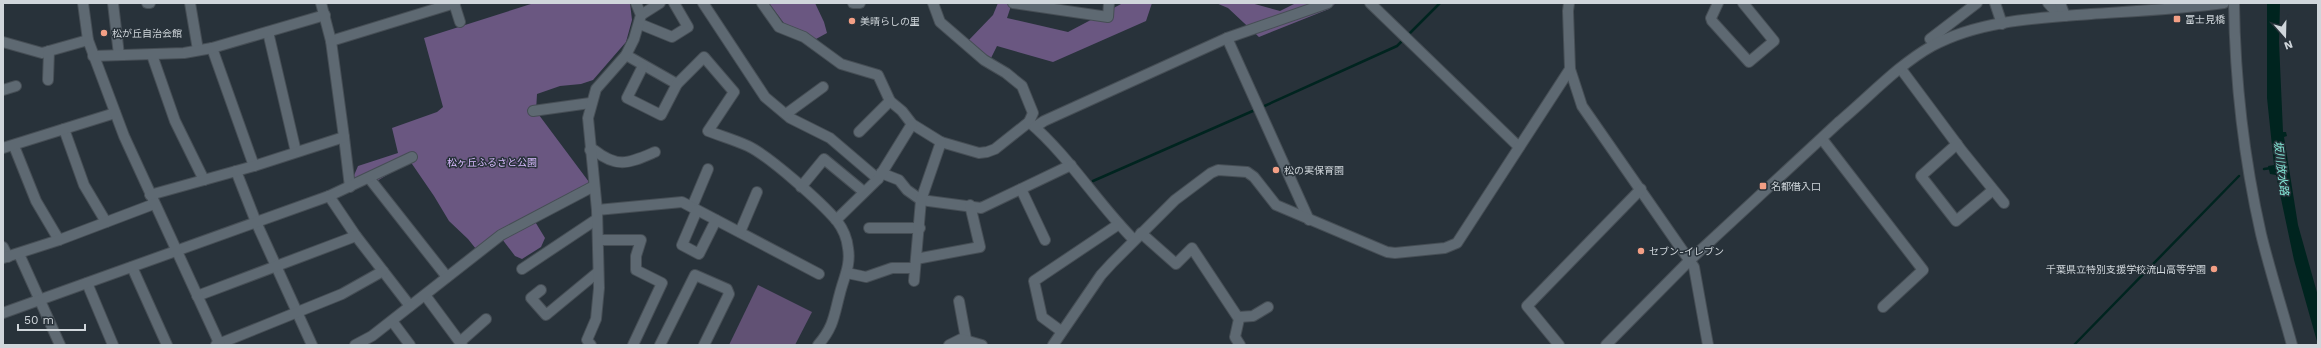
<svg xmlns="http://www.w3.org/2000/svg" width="2321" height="348" font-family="'Work Sans','Noto Sans JP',sans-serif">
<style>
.green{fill:#615174}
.forest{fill:#6a5781}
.water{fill:#00241f}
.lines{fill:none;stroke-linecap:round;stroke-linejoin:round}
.stream{stroke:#00241f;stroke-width:2.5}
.minor-casing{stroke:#464e55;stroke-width:12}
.tertiary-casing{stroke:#464e55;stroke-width:12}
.minor{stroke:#5e6972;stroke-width:10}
.tertiary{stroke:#5e6972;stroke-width:10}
.poi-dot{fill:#f39f85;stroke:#28323a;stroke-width:1.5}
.labels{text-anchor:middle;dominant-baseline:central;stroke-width:3;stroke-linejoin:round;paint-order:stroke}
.poi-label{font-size:10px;fill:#d0d6db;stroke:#28323a;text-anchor:start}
.park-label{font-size:10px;fill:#d8bafe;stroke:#28323a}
.water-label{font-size:11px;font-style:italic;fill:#83e8d7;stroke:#28323a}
</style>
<rect width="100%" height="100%" fill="#28323a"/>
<!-- green -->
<polygon class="green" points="758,285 812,312 795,345 729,345"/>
<!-- forest -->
<g class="forest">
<polygon points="534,3 630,3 632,20 626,42 593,80 581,84 560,86 537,94 536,111 589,182 585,187 531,215 545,238 541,247 522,259 515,256 502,239 480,254 468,239 449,221 434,196 410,161 377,181 352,180 358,166 398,153 392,128 437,112 443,107 424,38"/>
<polygon points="769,3 815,3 824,22 827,33 816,39 786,26"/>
<polygon points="998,3 1012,3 1007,18 1068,32 1123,3 1152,3 1146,21 1053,62 997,46 990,60 967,42 993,15"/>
<polygon points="1216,3 1251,3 1280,11 1296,3 1336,3 1329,9 1259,37 1228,8"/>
</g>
<!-- water -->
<polygon class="water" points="2267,3 2280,3 2279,42 2283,132 2286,132 2287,136 2284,137 2298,225 2318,296 2318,345 2294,260 2276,175 2270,174 2268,166 2274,165 2267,98"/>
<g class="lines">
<!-- stream -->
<g class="stream">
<polyline points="1407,36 1440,3"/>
<polyline points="1260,108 1397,46 1403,40"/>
<polyline points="2264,169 2271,168"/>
<polyline points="1093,181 1255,110"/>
<polyline points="2074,345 2239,176"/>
</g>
<defs>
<g id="minor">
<polyline points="113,3 119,55"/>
<polyline points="147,3 150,3"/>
<polyline points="190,3 198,50"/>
<polyline points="454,3 460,22"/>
<polyline points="703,3 765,97 790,118 830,138 878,179"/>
<polyline points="762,3 779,27 804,37 841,64 878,75 890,101 902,111 912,124 941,142 979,153 987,152 995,149 1029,122"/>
<polyline points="853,3 860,3"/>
<path d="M933,3L940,22L984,60L1006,73L1022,86L1033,113L1029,122C1069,156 1097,203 1134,240"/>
<polyline points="1013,3 1108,17 1109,3"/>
<polyline points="1370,3 1519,147"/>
<polyline points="1718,3 1711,18 1712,21 1749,62 1774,41 1743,3"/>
<polyline points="1995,3 2002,24"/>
<polyline points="2048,3 2060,16"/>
<polyline points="2060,3 2065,16"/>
<polyline points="641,15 660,3"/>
<polyline points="640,24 672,37 688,27 674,3"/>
<polyline points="268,32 296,152"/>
<polyline points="1227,38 1309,220"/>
<polyline points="1930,39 1977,3"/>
<polyline points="331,41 455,3"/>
<polyline points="3,42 42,53 88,40"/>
<polyline points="212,48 254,166"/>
<polyline points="152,55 175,121 204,180"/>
<polyline points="626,55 677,84"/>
<polyline points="93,56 184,53 212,48 325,15"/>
<path d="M643,66L627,98L661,115L677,84L704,57L734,92L708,131C721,136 735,140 748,146C769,156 821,202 837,221C843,229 847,238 848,248C851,265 844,277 840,293C834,315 834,327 818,345"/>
<polyline points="1570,69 1582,106 1694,267 1708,345"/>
<polyline points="1901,69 1962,151 2004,203"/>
<polyline points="48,80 49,51"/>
<polyline points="3,90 16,86"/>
<polyline points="533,111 590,103"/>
<polyline points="786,114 823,87"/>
<polyline points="1035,127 1044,121 1227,38 1328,3"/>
<polyline points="64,129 84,185 106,222"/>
<polyline points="859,132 890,101"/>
<polyline points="344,137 350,187"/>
<polyline points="1822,139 1923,270 1883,307"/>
<polyline points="1957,144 1921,176 1953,217 1956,221 1993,190"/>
<polyline points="14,146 36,201 59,240"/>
<polyline points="3,148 115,113"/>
<path d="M590,150H594C618,169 629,163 655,152"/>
<polyline points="236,171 256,222 312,345"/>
<polyline points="881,173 899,180 907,190 921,200 981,208 1071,165"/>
<polyline points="369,178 447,277"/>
<polyline points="801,187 824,159 864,192"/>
<polyline points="1021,189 1045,240"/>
<polyline points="329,196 356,236 410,306"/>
<polyline points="692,207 708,169"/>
<polyline points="597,210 682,202 819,274"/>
<polyline points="697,210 682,245 699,254 716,220"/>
<polyline points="836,220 878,179 912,124"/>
<polyline points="869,228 920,228"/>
<polyline points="740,232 757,192"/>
<polyline points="1141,233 1176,264 1192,248 1239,319 1235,337 1240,345"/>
<polyline points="598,240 641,240 636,256 636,270 662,283 633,345"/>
<polyline points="3,247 8,257"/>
<polyline points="19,254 60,345"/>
<polyline points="3,258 59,240 154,204"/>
<polyline points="916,259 980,247 970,205"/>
<polyline points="132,267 167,345"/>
<polyline points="522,269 597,219"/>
<polyline points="847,273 866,277 892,268 915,268"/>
<polyline points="914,281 921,200 941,142"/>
<polyline points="87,283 113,345"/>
<polyline points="541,290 531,298 546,315 598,272"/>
<polyline points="425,295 462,345"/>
<polyline points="197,296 356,236"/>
<polyline points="959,301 966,339"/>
<polyline points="3,313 329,196 412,157"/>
<polyline points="1239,317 1253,316 1268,307"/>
<polyline points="392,321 410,345"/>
<polyline points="1061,331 1042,317 1034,281 1119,224"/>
<polyline points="460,342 486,319"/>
<polyline points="216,345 342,294 383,271"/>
<polyline points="355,345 372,336 501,235 594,186"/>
<polyline points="591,345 587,340 596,319 599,288 597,210 588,118 596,89 626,55 634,39 641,15 636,3"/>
<polyline points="660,345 695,275 727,289 729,294 704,345"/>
<polyline points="949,345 961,339 982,345"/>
<polyline points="1053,345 1101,275 1112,263 1175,200 1211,173 1218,170 1247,172 1254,177 1276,205 1387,252 1395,253 1445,248 1457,243 1570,69 1568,11 1569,3"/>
<polyline points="1559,345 1527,306 1641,189"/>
<polyline points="1606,345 1690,260 1839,122"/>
</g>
<g id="tertiary">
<polyline points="83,3 88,40 124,136 220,345"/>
<path d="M2234,3C2235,80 2244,159 2261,234C2270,271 2282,308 2292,345"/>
<path d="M1839,122C1869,97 1898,65 1932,46C1980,20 2039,18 2091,14C2136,11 2180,9 2224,3"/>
<polyline points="150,195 254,166 344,137 331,41 321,3"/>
</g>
</defs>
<!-- minor casing -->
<use href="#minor" class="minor-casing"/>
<!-- tertiary casing -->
<use href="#tertiary" class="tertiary-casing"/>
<!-- minor -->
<use href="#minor" class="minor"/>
<!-- tertiary -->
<use href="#tertiary" class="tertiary"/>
</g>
<!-- markers -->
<g class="poi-dot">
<rect x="2173" y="15" width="8" height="8" rx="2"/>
<circle cx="852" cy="21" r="4"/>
<circle cx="104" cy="33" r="4"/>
<circle cx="1276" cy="170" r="4"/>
<rect x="1759" y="182" width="8" height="8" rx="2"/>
<circle cx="1641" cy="251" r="4"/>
<circle cx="2214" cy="269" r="4"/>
</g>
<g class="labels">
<!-- poi labels -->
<g class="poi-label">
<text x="2185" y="19">富士見橋</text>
<text x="860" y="21">美晴らしの里</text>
<text x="112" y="33">松が丘自治会館</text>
<text x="1284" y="170">松の実保育園</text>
<text x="1771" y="186">名都借入口</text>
<text x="1649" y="251">セブン-イレブン</text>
<text x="2206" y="269" text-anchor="end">千葉県立特別支援学校流山高等学園</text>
</g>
<!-- park labels -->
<g class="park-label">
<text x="492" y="162">松ヶ丘ふるさと公園</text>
</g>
<!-- water labels -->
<g class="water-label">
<text transform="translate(2281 168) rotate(83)">坂川放水路</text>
</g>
</g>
<!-- border -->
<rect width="2321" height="348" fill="none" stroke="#d0d6db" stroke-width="8"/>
<!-- north arrow -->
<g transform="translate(2285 36) rotate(160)" stroke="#28323a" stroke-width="3" paint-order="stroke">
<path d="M0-3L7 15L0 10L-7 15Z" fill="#d0d6db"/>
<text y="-6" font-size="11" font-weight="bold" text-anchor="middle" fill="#d0d6db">N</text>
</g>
<!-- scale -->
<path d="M18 324v6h67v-6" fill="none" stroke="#d0d6db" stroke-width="2"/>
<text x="24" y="324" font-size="12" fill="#d0d6db" stroke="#28323a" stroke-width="3" paint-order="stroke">50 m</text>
</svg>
